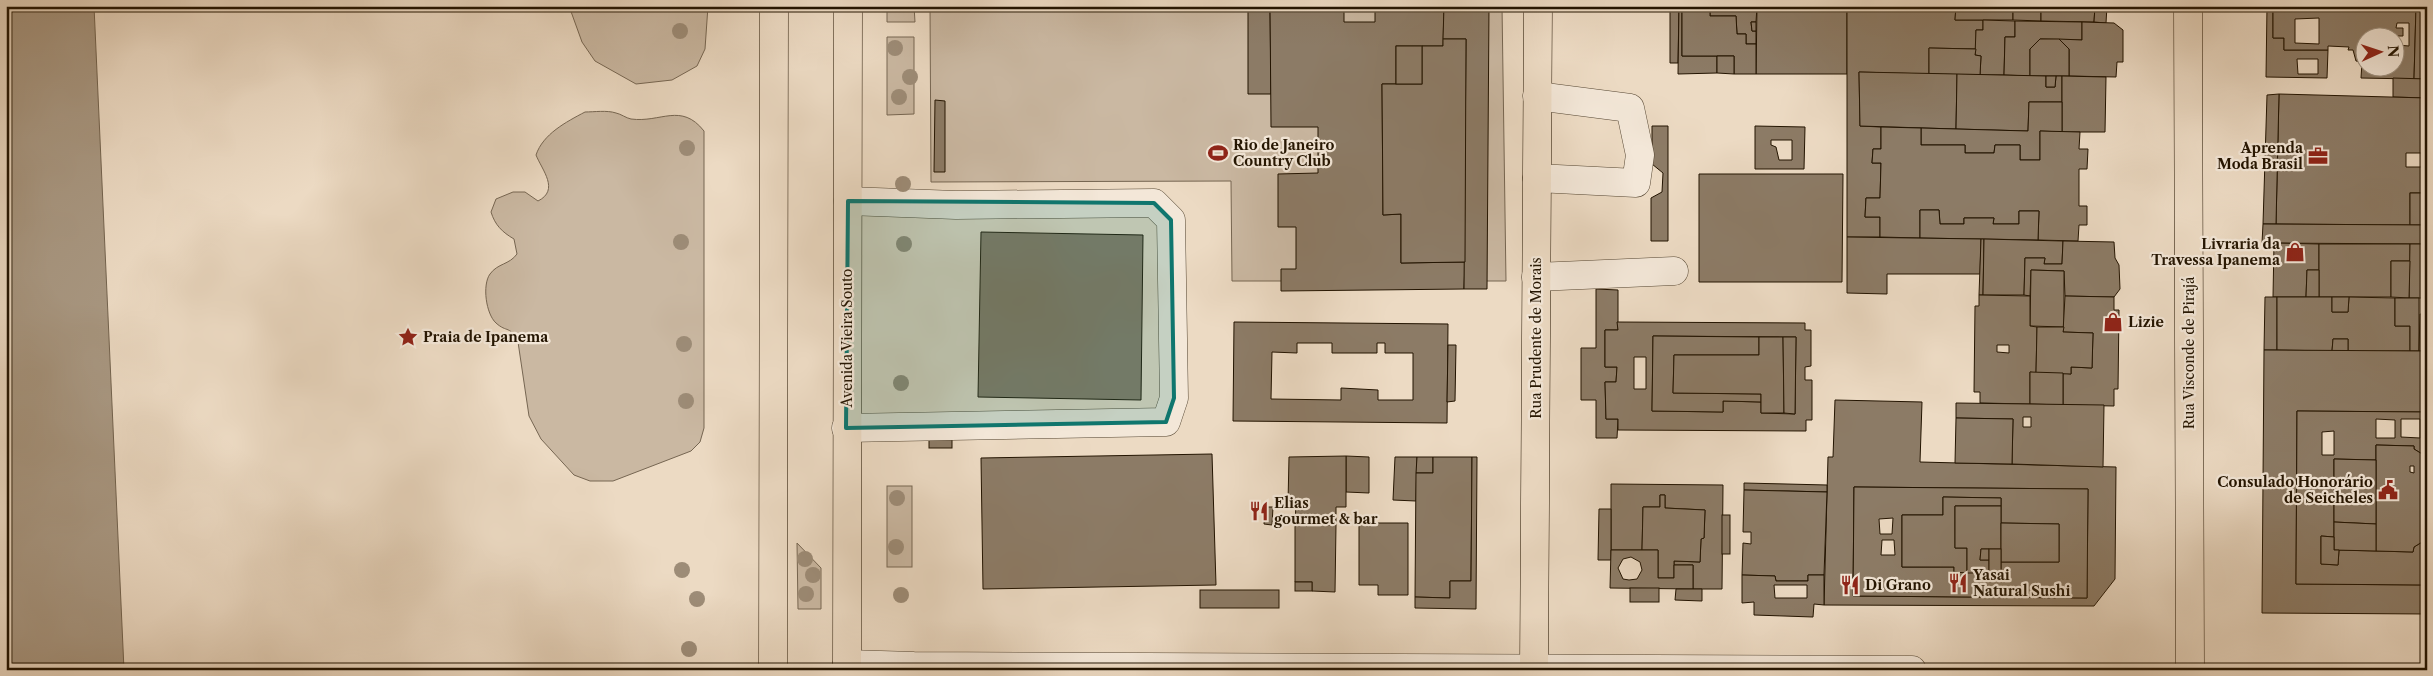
<svg xmlns="http://www.w3.org/2000/svg" width="2433" height="676" font-family="'Libre Caslon Text',serif">
<style>
.green{fill:#cab8a2;stroke:#766652}
.water{fill:#a89781;stroke:#73634e}
.building{fill:#8c7b66;stroke:#231401;fill-rule:evenodd}
.lines{fill:none;stroke-linecap:round;stroke-linejoin:round}
.minor-casing{stroke:#554632;stroke-width:29}
.major-casing{stroke:#231401;stroke-width:29}
.highway-casing{stroke:#231401;stroke-width:29}
.minor{stroke:#f3e7d8;stroke-width:28}
.major{stroke:#ecdac3;stroke-width:28}
.highway{stroke:#ecdac3;stroke-width:28}
.tree{fill:#9d8c77}
.marked{fill:#0f766e;fill-opacity:0.2;stroke:#0f766e;stroke-width:4;stroke-linejoin:round}
.labels{text-anchor:middle;dominant-baseline:central;stroke-width:4.5;stroke-linejoin:round;paint-order:stroke}
.poi-label{font-size:14px;font-weight:bold;fill:#231401;stroke:#f3e7d8;text-anchor:start}
.street-label{font-size:14px;fill:#231401;stroke:#f3e7d8}
</style>
<rect width="100%" height="100%" fill="#ecdac3"/>
<filter id="stains"><feTurbulence type="fractalNoise" baseFrequency=".004" numOctaves="4"/><feColorMatrix values="0 0 0 0 .2 0 0 0 0 .09 0 0 0 0 .02 0 0 0 .5 -.17"/></filter>
<radialGradient id="worn" r=".72"><stop offset=".6" stop-color="#630" stop-opacity="0"/><stop offset="1" stop-color="#630" stop-opacity=".3"/></radialGradient>
<!-- green -->
<g class="green">
<polygon points="569,6 708,6 705,49 697,66 672,80 636,84 595,61 582,42"/>
<polygon points="887,6 914,6 915,22 887,22"/>
<polygon points="930,6 1502,6 1506,281 1232,281 1231,181 931,182"/>
<polygon points="887,37 914,37 914,114 887,115"/>
<path d="M585,112C594,112 607,110 616,113C621,114 626,118 631,119C661,123 681,102 704,131V428L700,442L691,451L613,481H590L574,475L541,439L529,416L518,342C510,325 507,333 496,323C486,314 482,285 490,274C498,263 509,265 517,254L514,239C502,232 495,225 491,212L496,199L513,192H525L538,201C560,190 542,170 536,155C543,134 566,122 585,112Z"/>
<rect x="887" y="486" width="25" height="81"/>
<polygon points="797,543 821,568 821,609 798,609"/>
</g>
<!-- water -->
<polygon class="water" points="6,6 94,6 124,670 6,670"/>
<!-- building -->
<g class="building">
<polygon points="1248,6 1270,6 1271,94 1248,94"/>
<polygon points="1270,6 1344,6 1344,22 1375,22 1375,6 1444,6 1443,46 1396,46 1396,84 1382,84 1383,215 1401,214 1401,263 1465,262 1464,289 1281,291 1281,269 1296,269 1296,227 1278,227 1278,174 1318,173 1318,127 1271,127"/>
<polygon points="1444,6 1489,6 1487,289 1464,289 1466,39 1443,39"/>
<polygon points="1670,6 1679,6 1678,63 1670,63"/>
<polygon points="1679,6 1757,6 1756,22 1751,22 1752,31 1756,31 1756,44 1746,44 1746,34 1737,34 1736,16 1710,16 1710,11 1682,11 1682,56 1717,56 1717,73 1678,74"/>
<polygon points="1757,6 1847,6 1847,74 1756,74"/>
<polygon points="1847,6 1956,6 1955,20 1983,20 1983,30 1976,30 1976,49 1929,48 1929,74 1859,72 1860,126 1881,127 1881,149 1873,149 1872,163 1881,163 1880,198 1866,198 1865,217 1880,217 1880,237 1847,237"/>
<polygon points="1956,6 2013,6 2013,20 1955,20"/>
<polygon points="2013,6 2041,6 2041,21 2013,20"/>
<polygon points="2041,6 2095,6 2094,22 2041,21"/>
<polygon points="2095,6 2107,6 2106,23 2094,22"/>
<path d="M2267,6H2273V38H2284V50H2328L2327,78L2266,77ZM2297,59H2318V74H2298Z"/>
<path d="M2273,6H2416L2414,79L2361,78L2362,62L2356,61L2353,50H2348L2349,47L2328,46V50H2284V38H2273ZM2319,18V44L2295,43V19ZM2397,23H2409V46L2397,45L2398,36H2403V28H2396ZM2366,38H2396V68H2366Z"/>
<polygon points="2416,6 2427,6 2427,79 2414,79"/>
<polygon points="1682,11 1710,11 1710,16 1736,16 1737,34 1746,34 1746,44 1756,44 1756,74 1734,74 1734,56 1682,56"/>
<polygon points="1983,20 2015,21 2015,37 2005,37 2004,75 1980,75 1981,56 1975,55 1976,30 1983,30"/>
<polygon points="2015,21 2082,22 2082,40 2040,39 2030,49 2030,76 2004,75 2005,37 2015,37"/>
<polygon points="1751,22 1756,22 1756,31 1752,31"/>
<polygon points="2082,22 2114,23 2123,30 2123,62 2117,62 2116,77 2069,76 2069,49 2059,39 2082,40"/>
<polygon points="1443,39 1466,39 1465,262 1401,263 1401,214 1383,215 1382,84 1422,84 1422,46 1443,46"/>
<polygon points="2040,39 2059,39 2069,49 2069,76 2030,76 2030,49"/>
<rect x="1396" y="46" width="26" height="38"/>
<polygon points="1929,48 1976,49 1975,55 1981,56 1980,75 1929,74"/>
<polygon points="1717,56 1734,56 1734,74 1717,73"/>
<polygon points="1859,72 1957,74 1956,129 1860,126"/>
<polygon points="1957,74 2046,76 2046,87 2055,87 2056,76 2062,76 2062,102 2029,102 2028,131 1956,129"/>
<polygon points="2046,76 2056,76 2055,87 2046,87"/>
<polygon points="2062,76 2106,77 2105,132 2062,132"/>
<polygon points="2393,78 2427,79 2427,98 2393,97"/>
<path d="M2279,94L2427,98V193H2410V225L2276,224ZM2406,153H2421V167H2406Z"/>
<polygon points="2279,94 2276,224 2263,224 2267,95"/>
<polygon points="935,100 945,101 945,172 934,172"/>
<polygon points="2029,102 2062,102 2062,132 2040,131 2040,160 2020,160 2020,145 1995,145 1994,153 1965,153 1965,145 1921,145 1921,128 2028,131"/>
<polygon points="1652,126 1668,126 1668,241 1651,241 1651,198 1662,192 1663,173 1652,164"/>
<path d="M1755,126L1805,127L1804,169H1755ZM1771,140H1792V160H1779L1776,147L1771,145Z"/>
<polygon points="1881,127 1921,128 1921,145 1965,145 1965,153 1994,153 1995,145 2020,145 2020,160 2040,160 2040,131 2080,132 2079,149 2088,149 2087,169 2079,169 2079,206 2087,206 2087,225 2079,225 2078,241 2038,240 2039,211 2019,211 2019,224 1993,224 1994,218 1964,218 1964,224 1940,224 1939,210 1920,210 1920,238 1880,237 1880,217 1865,217 1866,198 1880,198 1881,163 1872,163 1873,149 1881,149"/>
<polygon points="1699,174 1843,174 1842,282 1699,282"/>
<rect x="2410" y="193" width="17" height="32"/>
<polygon points="1920,210 1939,210 1940,224 1964,224 1964,218 1994,218 1993,224 2019,224 2019,211 2039,211 2038,240 1920,238"/>
<polygon points="2263,224 2427,225 2427,244 2262,243"/>
<polygon points="981,232 1143,235 1141,400 978,397"/>
<polygon points="1847,237 1981,239 1980,274 1887,274 1887,294 1847,293"/>
<polygon points="1981,239 1984,239 1983,295 1979,295"/>
<polygon points="1984,239 2063,241 2062,264 2044,264 2045,258 2025,258 2024,295 1983,295"/>
<polygon points="2063,241 2114,242 2115,258 2119,265 2120,289 2114,297 2065,296 2064,271 2031,270 2030,296 2024,295 2025,258 2045,258 2044,264 2062,264"/>
<polygon points="2274,243 2319,244 2319,270 2307,270 2306,297 2273,297"/>
<polygon points="2319,244 2410,244 2410,261 2391,261 2391,297 2319,297"/>
<polygon points="2410,244 2427,244 2427,298 2409,298"/>
<polygon points="2391,261 2410,261 2409,298 2391,297"/>
<polygon points="2031,270 2064,271 2064,327 2030,326"/>
<polygon points="2307,270 2319,270 2319,297 2306,297"/>
<polygon points="1596,289 1618,290 1618,330 1605,330 1605,367 1617,367 1616,382 1605,382 1606,419 1618,419 1617,438 1596,438 1596,400 1581,400 1581,348 1596,348"/>
<path d="M1979,295L2030,296V326L2037,327L2036,373L2030,372V404L1980,403V392H1974L1975,306H1979ZM1997,345H2009V353L1997,352Z"/>
<polygon points="2065,296 2114,297 2114,310 2119,310 2118,389 2114,389 2114,406 2063,405 2063,373 2071,374 2071,367 2092,368 2093,333 2063,332"/>
<polygon points="2265,297 2277,297 2277,350 2264,350"/>
<polygon points="2277,297 2332,297 2332,312 2348,312 2349,297 2395,298 2395,326 2410,326 2410,351 2348,351 2348,339 2333,339 2332,351 2277,350"/>
<polygon points="2332,297 2349,297 2348,312 2332,312"/>
<polygon points="2395,298 2419,298 2419,351 2410,351 2410,326 2395,326"/>
<polygon points="2420,314 2427,315 2427,351 2419,351"/>
<path d="M1234,322L1448,324L1447,423L1233,421ZM1297,343H1332V353H1377V343H1385V353H1413V400H1378V390L1341,388V400L1271,399L1272,352L1297,353Z"/>
<path d="M1617,322L1805,323V330H1811V366L1805,367V380H1812V420H1806V431L1618,430V419H1606L1605,382H1616L1617,367H1605V330H1618ZM1653,336L1796,337L1795,414L1761,413V402L1723,401V412L1652,411ZM1634,357H1646V389H1634Z"/>
<polygon points="2037,327 2064,327 2063,332 2093,333 2092,368 2071,367 2071,374 2036,373"/>
<polygon points="1653,336 1759,337 1759,355 1674,355 1673,393 1761,394 1761,402 1723,401 1723,412 1652,411"/>
<polygon points="1759,337 1783,337 1784,413 1761,413 1761,394 1673,393 1674,355 1759,355"/>
<polygon points="1783,337 1796,337 1795,414 1784,413"/>
<polygon points="2333,339 2348,339 2348,351 2332,351"/>
<polygon points="1448,345 1456,345 1455,401 1447,402"/>
<polygon points="2264,350 2427,351 2427,412 2297,411 2296,584 2427,585 2427,614 2262,613"/>
<polygon points="2030,372 2063,373 2063,405 2030,404"/>
<path d="M1835,400L1922,402L1920,462L2116,467L2115,579L2094,606L1824,605L1828,457H1833ZM1854,487L2088,489L2087,598L1853,596Z"/>
<path d="M1956,403L2104,405L2103,467L2012,464L2013,419L1956,418ZM2023,417H2031V427H2023Z"/>
<path d="M2297,411L2427,412V420H2424V438H2427V457L2414,449V446L2376,445V460L2334,459V537L2321,536V564L2338,565L2339,550L2413,552L2414,547L2427,539V585L2296,584ZM2376,419L2395,420V438H2376ZM2401,419H2420V438L2401,437ZM2334,431V455H2322V432Z"/>
<polygon points="1956,418 2013,419 2012,464 1955,463"/>
<rect x="929" y="438" width="23" height="10"/>
<path d="M2376,445L2414,446V449L2427,457V539L2414,547L2413,552L2376,551ZM2410,466H2414V473L2410,472Z"/>
<polygon points="1212,454 1216,585 983,589 981,458"/>
<polygon points="1346,456 1369,457 1369,493 1346,492"/>
<polygon points="1346,456 1346,507 1336,507 1336,525 1295,525 1296,503 1288,503 1289,457"/>
<polygon points="1395,457 1417,457 1416,501 1393,500"/>
<polygon points="1417,457 1433,457 1433,473 1416,473"/>
<polygon points="1433,457 1472,457 1471,581 1450,581 1450,598 1415,597 1416,473 1433,473"/>
<polygon points="1472,457 1477,457 1476,609 1415,608 1415,597 1450,598 1450,581 1471,581"/>
<polygon points="2334,459 2376,460 2376,524 2334,522"/>
<polygon points="1744,483 1827,485 1827,492 1744,490"/>
<polygon points="1611,484 1723,485 1722,589 1693,589 1693,565 1674,565 1674,561 1700,562 1701,539 1704,538 1705,510 1665,508 1665,495 1660,495 1660,507 1643,507 1642,550 1611,550"/>
<path d="M1854,487L2088,489L2087,598L1853,596ZM1943,497L2001,498V523L2059,524V562H2001V573L1954,572V567H1902V515H1943ZM1893,518L1892,534H1880L1879,519ZM1882,540H1894L1895,555H1881Z"/>
<polygon points="1744,490 1827,492 1824,575 1808,575 1808,581 1776,581 1775,576 1742,575 1743,543 1751,544 1751,532 1743,532"/>
<polygon points="1660,495 1665,495 1665,508 1705,510 1704,538 1701,539 1700,562 1674,561 1674,578 1658,578 1658,550 1642,550 1643,507 1660,507"/>
<polygon points="1943,497 2001,498 2001,506 1955,506 1955,548 1967,548 1967,573 1954,572 1954,567 1902,567 1902,515 1943,515"/>
<polygon points="1955,506 2001,506 2001,549 1981,549 1980,560 1989,560 1989,573 1967,573 1967,548 1955,548"/>
<polygon points="1265,507 1273,507 1272,525 1264,524"/>
<polygon points="1599,509 1611,509 1611,560 1598,560"/>
<rect x="1722" y="515" width="8" height="39"/>
<polygon points="2334,522 2376,524 2376,551 2334,550"/>
<polygon points="1359,523 1408,523 1408,595 1378,595 1378,585 1359,585"/>
<polygon points="2001,523 2059,524 2059,562 2001,562"/>
<polygon points="1295,525 1336,525 1335,592 1312,591 1312,582 1295,582"/>
<polygon points="2321,536 2334,537 2334,550 2339,550 2338,565 2321,564"/>
<polygon points="1981,549 1989,549 1989,560 1980,560"/>
<rect x="1989" y="549" width="12" height="24"/>
<path d="M1611,550H1658V578H1674V565H1693V589L1610,588ZM1631,557L1640,562L1642,570L1637,579L1629,580L1623,579L1618,568L1623,559Z"/>
<path d="M1742,575L1775,576L1776,581H1808V575H1824V605L1814,604L1813,617L1754,615V602L1742,603ZM1774,585H1807V598H1775Z"/>
<rect x="1295" y="582" width="17" height="9"/>
<rect x="1630" y="588" width="29" height="14"/>
<polygon points="1676,589 1702,589 1702,601 1675,600"/>
<rect x="1200" y="590" width="79" height="18"/>
</g>
<g class="lines">
<defs>
<g id="minor">
<polyline points="1537,178 1636,183 1640,155 1630,108 1537,96"/>
<polyline points="1536,277 1674,271"/>
<polyline points="846,428 1166,422 1174,398 1171,220 1154,203 956,205 848,201"/>
<polyline points="847,664 914,666 1912,670"/>
</g>
<g id="major">
<polyline points="2188,6 2190,670"/>
<polyline points="1534,670 1538,6"/>
</g>
<g id="highway">
<polyline points="773,670 774,6"/>
<polyline points="847,670 848,6"/>
</g>
</defs>
<!-- minor casing -->
<use href="#minor" class="minor-casing"/>
<!-- major casing -->
<use href="#major" class="major-casing"/>
<!-- highway casing -->
<use href="#highway" class="highway-casing"/>
<!-- minor -->
<use href="#minor" class="minor"/>
<!-- major -->
<use href="#major" class="major"/>
<!-- highway -->
<use href="#highway" class="highway"/>
</g>
<!-- trees -->
<g class="tree">
<circle cx="680" cy="31" r="8"/>
<circle cx="895" cy="48" r="8"/>
<circle cx="910" cy="77" r="8"/>
<circle cx="899" cy="97" r="8"/>
<circle cx="687" cy="148" r="8"/>
<circle cx="903" cy="184" r="8"/>
<circle cx="681" cy="242" r="8"/>
<circle cx="904" cy="244" r="8"/>
<circle cx="684" cy="344" r="8"/>
<circle cx="901" cy="383" r="8"/>
<circle cx="686" cy="401" r="8"/>
<circle cx="897" cy="498" r="8"/>
<circle cx="896" cy="547" r="8"/>
<circle cx="805" cy="559" r="8"/>
<circle cx="682" cy="570" r="8"/>
<circle cx="813" cy="575" r="8"/>
<circle cx="806" cy="594" r="8"/>
<circle cx="901" cy="595" r="8"/>
<circle cx="697" cy="599" r="8"/>
<circle cx="689" cy="649" r="8"/>
</g>
<!-- marked area -->
<path class="marked" d="M848,201L1154,203L1171,220L1174,398L1166,422L846,428Z"/>
<!-- icons -->
<defs>
<symbol id="stadium-bare" viewBox="-9 -9 18 18"><path d="M0-5a6.5 5 0 1 0 0 10a6.5 5 0 1 0 0-10ZM-3.5-1.8h7v3.6h-7Z" fill="#8f2418" stroke="#f3e7d8" stroke-width="2.5" paint-order="stroke"/></symbol>
<symbol id="office-bare" viewBox="-9 -9 18 18"><path d="M-6-3h4V-5.5h4V-3h4V5H-6ZM-1-4.5V-3h2v-1.5ZM-6 0V1H6V0Z" fill="#8f2418" stroke="#f3e7d8" stroke-width="2.5" paint-order="stroke"/></symbol>
<symbol id="shop-bare" viewBox="-9 -9 18 18"><path d="M-5-2.5h2.3a2.7 3.5 0 0 1 5.4 0H5L5.5 6h-11ZM-1.5-2.5h3a1.5 2.3 0 0 0-3 0Z" fill="#8f2418" stroke="#f3e7d8" stroke-width="2.5" paint-order="stroke"/></symbol>
<symbol id="sight-bare" viewBox="-9 -9 18 18"><path d="M0-6L1.8-2.2L6-1.7L2.9 1.2L3.7 5.4L0 3.3L-3.7 5.4L-2.9 1.2L-6-1.7L-1.8-2.2Z" fill="#8f2418" stroke="#f3e7d8" stroke-width="2.5" paint-order="stroke"/></symbol>
<symbol id="civic-bare" viewBox="-9 -9 18 18"><path d="M-.6-6.5H3V-4.5H.6V-3L4-1V1h2V6H-6V1h2V-1L-.6-3ZM-1.2 2.5V6h2.4V2.5Z" fill="#8f2418" stroke="#f3e7d8" stroke-width="2.5" paint-order="stroke"/></symbol>
<symbol id="restaurant-bare" viewBox="-9 -9 18 18"><path d="M-5-6h1v4h1v-4h1v4h1v-4h1v5L-1.5 .5V6h-2V.5L-5-1ZM5-6V6H3V1.5H1.5Q1.5-4 5-6Z" fill="#8f2418" stroke="#f3e7d8" stroke-width="2.5" paint-order="stroke"/></symbol>
</defs>
<g fill-rule="evenodd">
<use href="#stadium-bare" x="1204" y="139" width="28" height="28"/>
<use href="#office-bare" x="2304" y="142" width="28" height="28"/>
<use href="#shop-bare" x="2281" y="238" width="28" height="28"/>
<use href="#shop-bare" x="2099" y="308" width="28" height="28"/>
<use href="#sight-bare" x="394" y="323" width="28" height="28"/>
<use href="#civic-bare" x="2374" y="476" width="28" height="28"/>
<use href="#restaurant-bare" x="1245" y="497" width="28" height="28"/>
<use href="#restaurant-bare" x="1944" y="569" width="28" height="28"/>
<use href="#restaurant-bare" x="1836" y="571" width="28" height="28"/>
</g>
<g class="labels">
<!-- poi labels -->
<g class="poi-label">
<text x="1233" y="145">Rio de Janeiro<tspan x="1233" dy="16">Country Club</tspan></text>
<text x="2303" y="148" text-anchor="end">Aprenda<tspan x="2303" dy="16">Moda Brasil</tspan></text>
<text x="2280" y="244" text-anchor="end">Livraria da<tspan x="2280" dy="16">Travessa Ipanema</tspan></text>
<text x="2128" y="322">Lizie</text>
<text x="423" y="337">Praia de Ipanema</text>
<text x="2373" y="482" text-anchor="end">Consulado Honorário<tspan x="2373" dy="16">de Seicheles</tspan></text>
<text x="1274" y="503">Elias<tspan x="1274" dy="16">gourmet &amp; bar</tspan></text>
<text x="1973" y="575">Yasai<tspan x="1973" dy="16">Natural Sushi</tspan></text>
<text x="1865" y="585">Di Grano</text>
</g>
<!-- street labels -->
<g class="street-label">
<text transform="translate(847 338) rotate(-90)">Avenida Vieira Souto</text>
<text transform="translate(1536 338) rotate(-90)">Rua Prudente de Morais</text>
<text transform="translate(2189 353) rotate(-90)">Rua Visconde de Pirajá</text>
</g>
</g>
<!-- margin -->
<rect width="2433" height="676" fill="none" stroke="#ecdac3" stroke-width="25"/>
<rect x="8" y="8" width="2418" height="661" fill="none" stroke="#231401" stroke-width="2.5"/>
<rect x="12" y="12" width="2408" height="651" fill="none" stroke="#231401"/>
<!-- north arrow -->
<g transform="translate(2380 52) rotate(87)"><circle r="24" fill="#f3e7d8" stroke="#a09382"/>
<path d="M0-4L9 19L0 12L-9 19Z" fill="#8f2418"/>
<text y="-8" font-size="14" font-weight="bold" text-anchor="middle" fill="#231401">N</text>
</g>
<rect width="100%" height="100%" filter="url(#stains)"/>
<rect width="100%" height="100%" fill="url(#worn)"/>
</svg>
